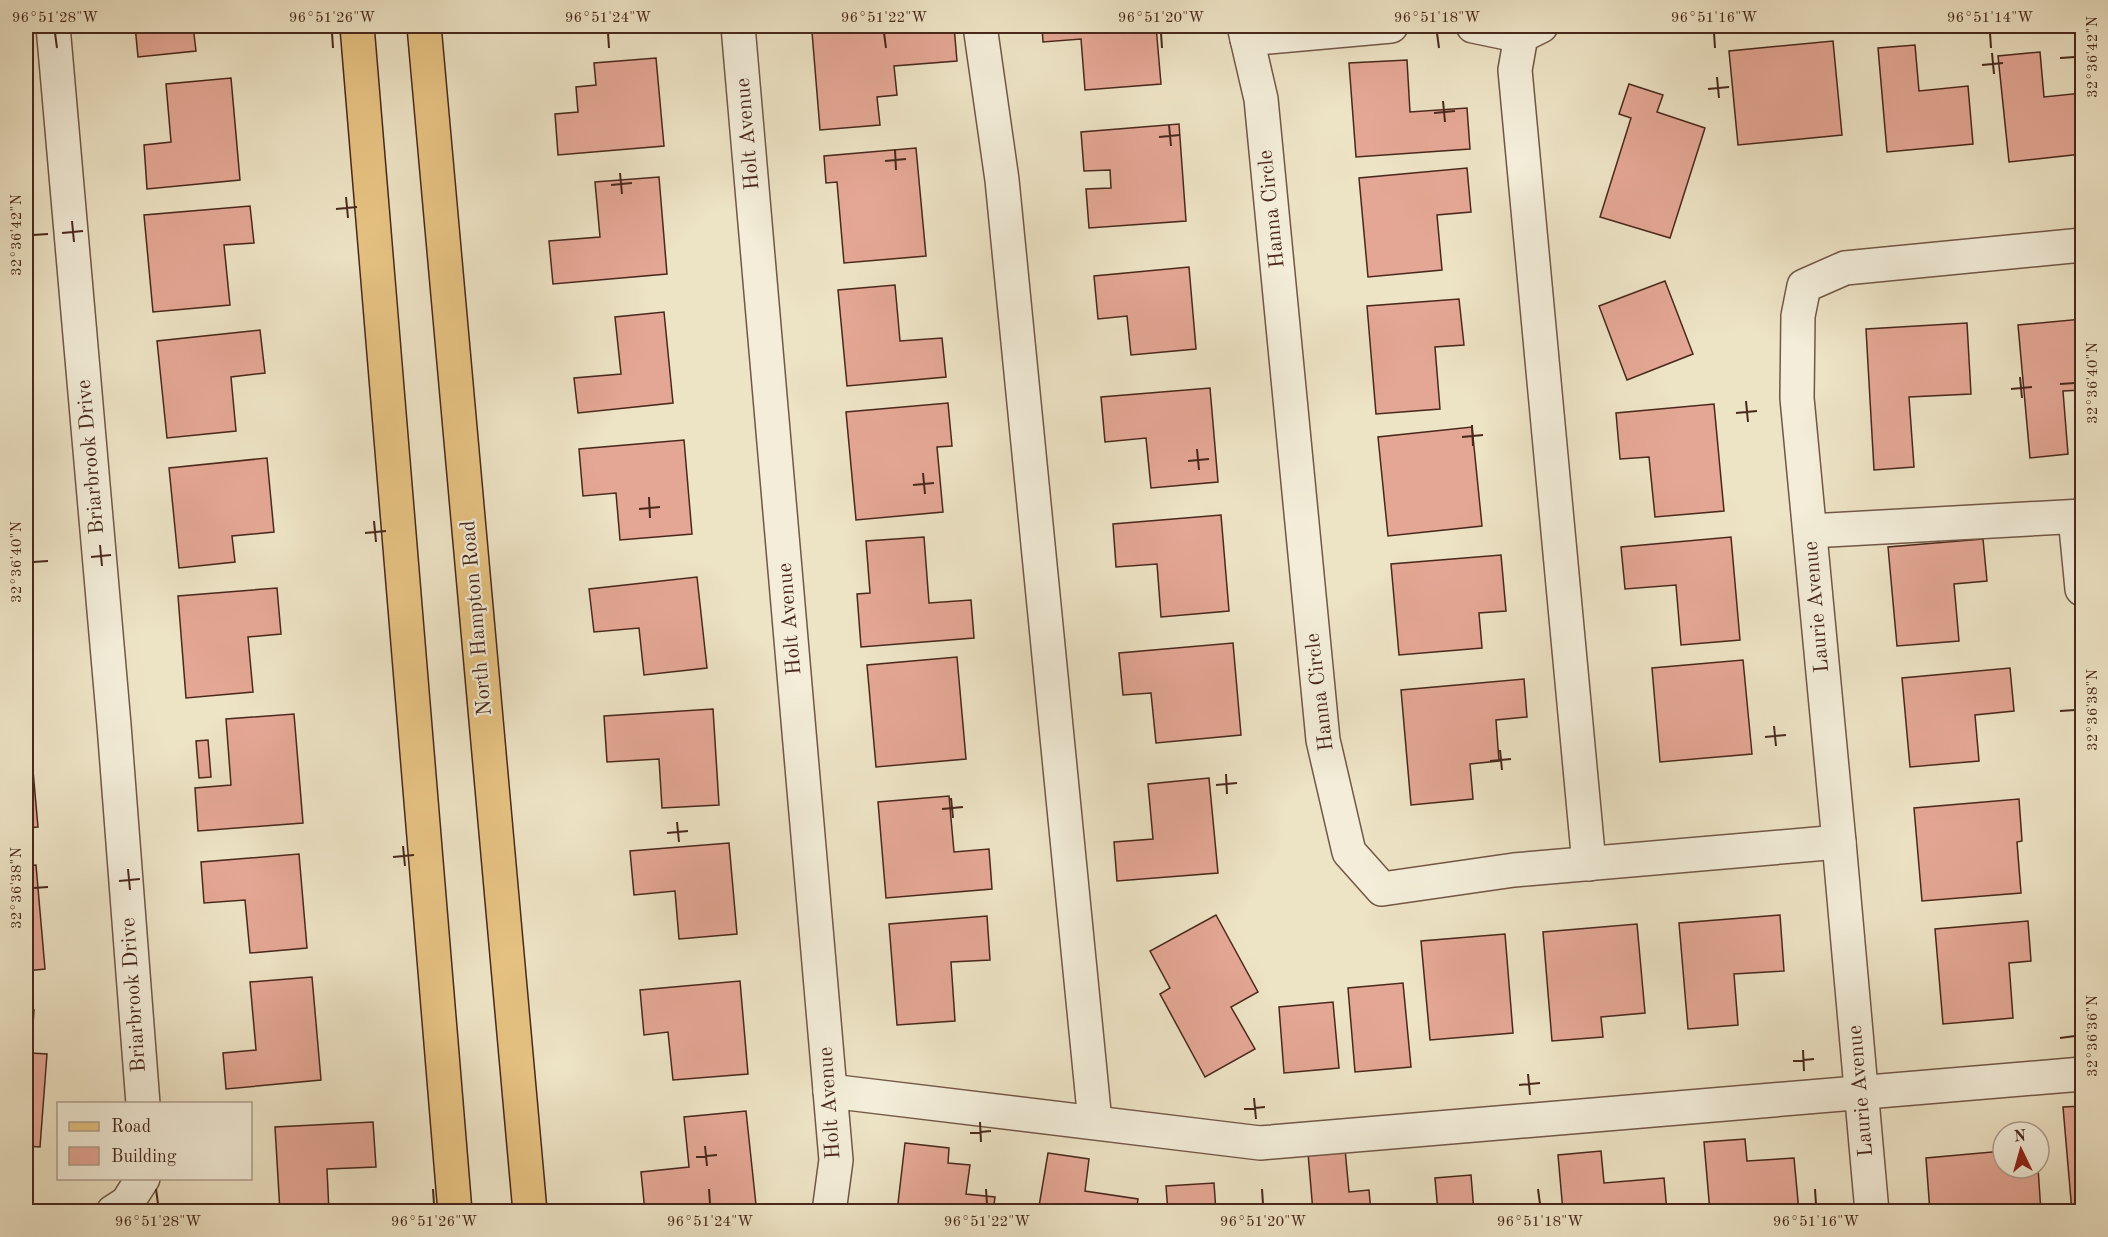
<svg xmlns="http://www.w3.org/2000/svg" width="2108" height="1237" font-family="'Old Standard TT',serif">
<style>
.building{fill:#e4a795;stroke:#49281b;stroke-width:1.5}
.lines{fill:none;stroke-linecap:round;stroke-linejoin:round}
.minor-casing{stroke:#725746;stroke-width:36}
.major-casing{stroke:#49281b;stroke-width:36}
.minor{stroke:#f3edd9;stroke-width:33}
.major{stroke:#e6c282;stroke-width:33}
.ticks{fill:none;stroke:#49281b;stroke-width:2}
.labels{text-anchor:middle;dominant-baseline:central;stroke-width:4.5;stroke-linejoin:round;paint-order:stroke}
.street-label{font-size:21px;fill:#49281b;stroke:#f3edd9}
.neatline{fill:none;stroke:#49281b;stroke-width:2}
.ticks-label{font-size:15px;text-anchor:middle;fill:#49281b}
</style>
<rect width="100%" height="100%" fill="#ede3c5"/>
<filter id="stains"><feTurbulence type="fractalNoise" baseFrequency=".00333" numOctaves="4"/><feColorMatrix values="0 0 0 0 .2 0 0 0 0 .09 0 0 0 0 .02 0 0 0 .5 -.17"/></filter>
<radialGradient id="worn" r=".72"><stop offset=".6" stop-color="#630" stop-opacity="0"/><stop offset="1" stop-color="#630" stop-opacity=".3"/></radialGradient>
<!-- building -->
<g class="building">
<polygon points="135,26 193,26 196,51 138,57"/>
<polygon points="890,26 954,26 957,61 894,66 897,95 877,97 880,125 820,130 812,32"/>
<polygon points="1042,26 1156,26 1161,84 1085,90 1081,39 1043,42"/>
<polygon points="1833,41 1842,135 1738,145 1729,51"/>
<polygon points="1915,45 1919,91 1968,86 1973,144 1887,152 1878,48"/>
<polygon points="2040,52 2044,97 2082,93 2082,154 2009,162 1998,56"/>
<polygon points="656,58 664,146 558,155 555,114 578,112 576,87 596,85 594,63"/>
<polygon points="1407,60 1410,112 1467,108 1470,149 1356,157 1349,63"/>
<polygon points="231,78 240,180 147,189 144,145 171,142 166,84"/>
<polygon points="1629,84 1663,95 1657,112 1705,128 1670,238 1600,217 1631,118 1619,114"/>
<polygon points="1179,124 1186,221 1089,228 1086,189 1111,188 1110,170 1084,171 1081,132"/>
<polygon points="916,148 926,256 844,263 837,182 826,183 824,156"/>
<polygon points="1467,168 1471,212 1437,215 1442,270 1368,277 1359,178"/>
<polygon points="659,177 667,274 553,284 549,241 600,237 595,182"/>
<polygon points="250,206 254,243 224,245 230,305 153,312 144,215"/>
<polygon points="1189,267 1196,349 1131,355 1127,316 1098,319 1094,276"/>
<polygon points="1665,281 1693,354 1627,380 1599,306"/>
<polygon points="895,285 900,341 942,338 946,377 847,386 838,290"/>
<polygon points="1459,299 1464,345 1435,347 1440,409 1376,414 1367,306"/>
<polygon points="664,312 673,403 578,413 574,378 621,374 615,317"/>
<polygon points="2082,319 2082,390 2063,391 2068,454 2030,458 2018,325"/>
<polygon points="1967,323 1971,394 1909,397 1914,467 1874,470 1866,329"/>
<polygon points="260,330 265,373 231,377 236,431 167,438 157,341"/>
<polygon points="1210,388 1218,482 1151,488 1146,438 1105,442 1101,397"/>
<polygon points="948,403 952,446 937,447 943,512 856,520 846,412"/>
<polygon points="1714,404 1724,511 1655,517 1649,457 1620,459 1616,413"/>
<polygon points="1472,427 1482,526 1388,536 1378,437"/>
<polygon points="684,440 692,534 620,540 616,493 583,496 579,449"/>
<polygon points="267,458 274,532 232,536 235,562 179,568 169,468"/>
<polygon points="1221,515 1229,611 1161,617 1157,564 1116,567 1113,524"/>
<polygon points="924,537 929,603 971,600 974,638 861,647 857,594 870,593 866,541"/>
<polygon points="1731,537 1740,640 1681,645 1676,585 1625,589 1621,547"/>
<polygon points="1983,539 1987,581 1954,584 1959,641 1897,646 1888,547"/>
<polygon points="1501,555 1506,611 1479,613 1482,648 1399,655 1391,564"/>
<polygon points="697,577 707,668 644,675 639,628 594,632 589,589"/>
<polygon points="277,588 281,634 248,637 253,692 186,698 178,596"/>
<polygon points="1233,643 1241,735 1156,743 1151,693 1123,695 1119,653"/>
<polygon points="957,657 966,759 876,767 867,665"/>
<polygon points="1743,660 1752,754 1660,762 1652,668"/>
<polygon points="2010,668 2014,711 1975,715 1979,761 1910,767 1902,678"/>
<polygon points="1524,679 1527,717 1496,720 1499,761 1470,764 1473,799 1411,805 1401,690"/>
<polygon points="713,709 719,805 662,808 659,759 607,762 604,716"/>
<polygon points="294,714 303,823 198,831 195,788 231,785 226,719"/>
<polygon points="26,737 30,737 38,827 26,828"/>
<polygon points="208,740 211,777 199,778 196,741"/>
<polygon points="1209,778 1218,873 1117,881 1114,842 1153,839 1148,784"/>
<polygon points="949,796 954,852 989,849 992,889 886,898 878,802"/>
<polygon points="2019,799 2022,841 2017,842 2021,893 1922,901 1914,808"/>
<polygon points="729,843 737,934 679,939 675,891 634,895 630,851"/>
<polygon points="299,854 307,948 250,953 245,900 204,903 201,862"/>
<polygon points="36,865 45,969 26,971 26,866"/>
<polygon points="1216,915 1258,992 1231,1007 1255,1049 1205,1077 1160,994 1170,988 1150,951"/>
<polygon points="1780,915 1784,971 1734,974 1738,1025 1688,1029 1679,923"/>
<polygon points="987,916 990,960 951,962 955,1021 897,1025 889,924"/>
<polygon points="2028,921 2031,961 2009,963 2013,1018 1943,1024 1935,929"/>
<polygon points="1637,924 1645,1013 1601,1017 1603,1037 1552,1041 1543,932"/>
<polygon points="1505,934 1513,1033 1430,1040 1421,941"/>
<polygon points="312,977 321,1080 226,1089 223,1053 256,1050 250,982"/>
<polygon points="740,981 748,1074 673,1080 668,1032 644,1035 640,990"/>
<polygon points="1403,983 1411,1067 1355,1072 1348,988"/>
<polygon points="1333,1002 1339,1068 1284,1073 1279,1007"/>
<polygon points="26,1009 34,1010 31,1053 47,1054 40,1147 26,1146"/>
<polygon points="2082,1106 2082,1212 2072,1212 2063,1107"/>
<polygon points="746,1111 756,1205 686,1212 645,1212 641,1172 689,1167 684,1117"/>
<polygon points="373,1122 376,1167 327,1169 329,1212 280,1212 275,1127"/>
<polygon points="1344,1138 1349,1192 1369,1190 1371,1212 1313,1212 1307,1141"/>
<polygon points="1745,1139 1747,1161 1794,1158 1799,1212 1710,1212 1704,1142"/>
<polygon points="905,1143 949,1148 948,1163 970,1165 966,1194 995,1197 993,1212 897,1212"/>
<polygon points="1601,1151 1604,1183 1664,1178 1667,1212 1563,1212 1558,1155"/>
<polygon points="2003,1151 2003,1168 2038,1168 2041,1212 1930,1212 1926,1158"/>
<polygon points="1048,1153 1089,1159 1085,1191 1138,1199 1136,1212 1038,1212"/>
<polygon points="1471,1175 1474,1212 1438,1212 1435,1178"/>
<polygon points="1214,1183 1216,1212 1168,1212 1166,1186"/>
</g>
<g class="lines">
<defs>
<g id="minor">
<polyline points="53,26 114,725 143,1104"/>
<polyline points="738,26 836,1160 829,1212"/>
<polyline points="980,26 1002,180 1095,1122"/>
<polyline points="1244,26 1261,99 1323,740 1349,852 1382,889 1514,870 1839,842"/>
<polyline points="1473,26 1521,36"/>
<polyline points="1541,26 1521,36 1515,70 1589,864"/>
<polyline points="1247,39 1391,26"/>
<polyline points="2075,517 2082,589"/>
<polyline points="1810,531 2082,516"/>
<polyline points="830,1091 1260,1143 2082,1074"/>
<polyline points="113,1212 127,1203 143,1178"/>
<polyline points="1872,1212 1839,842 1797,398 1798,316 1804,286 1845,268 2082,245"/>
</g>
<g id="major">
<polyline points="357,26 455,1212"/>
<polyline points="424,26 530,1212"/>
</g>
</defs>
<!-- minor casing -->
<use href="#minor" class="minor-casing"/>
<!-- major casing -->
<use href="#major" class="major-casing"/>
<!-- minor -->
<use href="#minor" class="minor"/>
<!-- major -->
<use href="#major" class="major"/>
</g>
<!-- ticks -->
<path class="ticks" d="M55,33L57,48M332,33L333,48M608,33L609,48M884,33L886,48M1161,33L1162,48M1437,33L1439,48M1714,33L1715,48M1990,33L1991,48M1992,53L1994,74M2060,58L2075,57M1982,65L2003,63M1717,77L1719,98M1708,89L1729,87M1443,101L1445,122M1434,113L1455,111M1169,125L1171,146M1159,137L1180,135M895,149L896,170M885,161L906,159M620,173L622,194M611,185L632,183M346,197L348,218M336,209L357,207M72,221L74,242M62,233L83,231M33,235L48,234M2020,377L2022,398M2060,384L2075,383M2011,389L2032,387M1746,401L1748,422M1736,413L1757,411M1472,425L1473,446M1462,437L1483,435M1197,449L1199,470M1188,461L1209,459M923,473L925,494M913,485L934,483M649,497L650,518M639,509L660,507M374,521L376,542M365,533L386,531M100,545L102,566M91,557L111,555M33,562L48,561M2060,711L2075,710M1774,726L1776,746M1765,737L1786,735M1500,750L1502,770M1490,761L1511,759M1226,774L1227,794M1216,785L1237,783M951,798L953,818M942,809L963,807M677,822L679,842M667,833L688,831M403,846L405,866M393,857L414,855M128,869L130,890M119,881L140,879M33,888L48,887M2060,1038L2075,1036M1803,1050L1804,1071M1793,1061L1814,1059M1528,1074L1530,1095M1519,1085L1540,1083M1254,1098L1256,1119M1244,1109L1265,1107M980,1122L981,1142M970,1133L991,1131M705,1146L707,1166M696,1157L717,1155M156,1189L158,1204M433,1189L434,1204M709,1189L710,1204M986,1189L987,1204M1262,1189L1263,1204M1538,1189L1540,1204M1815,1189L1816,1204"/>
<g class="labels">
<!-- street labels -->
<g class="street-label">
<text transform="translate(748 134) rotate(-95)">Holt Avenue</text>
<text transform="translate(1272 209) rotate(-96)">Hanna Circle</text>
<text transform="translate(91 457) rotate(-95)">Briarbrook Drive</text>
<text transform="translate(1817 607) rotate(-95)">Laurie Avenue</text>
<text transform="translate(477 618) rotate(-95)">North Hampton Road</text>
<text transform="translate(790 619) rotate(-95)">Holt Avenue</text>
<text transform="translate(1320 692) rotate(-97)">Hanna Circle</text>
<text transform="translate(134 995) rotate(-94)">Briarbrook Drive</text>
<text transform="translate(1861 1091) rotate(-95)">Laurie Avenue</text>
<text transform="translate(830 1103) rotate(-94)">Holt Avenue</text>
</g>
</g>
<!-- margin -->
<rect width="2108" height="1237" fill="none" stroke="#ede3c5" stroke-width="66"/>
<!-- legend -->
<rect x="57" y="1102" width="195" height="78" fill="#f3edd9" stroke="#af9e8d" stroke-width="1.5"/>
<rect x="69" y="1122" width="30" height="9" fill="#e6c282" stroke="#af9e8d" stroke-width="1.5"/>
<text x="111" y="1132" font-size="18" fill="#49281b">Road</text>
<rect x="69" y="1147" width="30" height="18" fill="#e4a795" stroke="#af9e8d" stroke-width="1.5"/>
<text x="111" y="1162" font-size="18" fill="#49281b">Building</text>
<!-- north arrow -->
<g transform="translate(2021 1150) rotate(355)"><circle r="28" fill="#f3edd9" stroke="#af9e8d" stroke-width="1.5"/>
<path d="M0-4.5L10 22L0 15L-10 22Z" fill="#8f2418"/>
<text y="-9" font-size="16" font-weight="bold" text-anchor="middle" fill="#49281b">N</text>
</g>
<rect x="33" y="33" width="2042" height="1171" class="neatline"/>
<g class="ticks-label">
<text x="55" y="22">96°51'28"W</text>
<text x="332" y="22">96°51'26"W</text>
<text x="608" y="22">96°51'24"W</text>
<text x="884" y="22">96°51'22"W</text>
<text x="1161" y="22">96°51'20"W</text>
<text x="1437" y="22">96°51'18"W</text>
<text x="1714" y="22">96°51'16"W</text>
<text x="1990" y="22">96°51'14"W</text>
<text transform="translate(2092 57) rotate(-90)" y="5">32°36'42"N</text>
<text transform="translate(16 235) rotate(-90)" y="5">32°36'42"N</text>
<text transform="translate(2092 383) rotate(-90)" y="5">32°36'40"N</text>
<text transform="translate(16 562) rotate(-90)" y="5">32°36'40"N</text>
<text transform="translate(2092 710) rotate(-90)" y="5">32°36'38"N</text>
<text transform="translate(16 888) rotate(-90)" y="5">32°36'38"N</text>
<text transform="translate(2092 1036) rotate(-90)" y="5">32°36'36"N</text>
<text x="158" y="1226">96°51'28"W</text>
<text x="434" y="1226">96°51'26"W</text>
<text x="710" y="1226">96°51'24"W</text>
<text x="987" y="1226">96°51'22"W</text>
<text x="1263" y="1226">96°51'20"W</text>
<text x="1540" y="1226">96°51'18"W</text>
<text x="1816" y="1226">96°51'16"W</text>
</g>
<rect width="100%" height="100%" filter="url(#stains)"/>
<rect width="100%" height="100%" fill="url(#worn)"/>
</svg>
